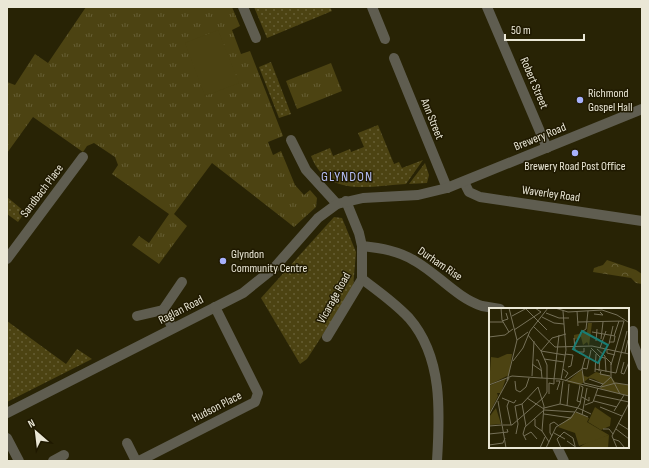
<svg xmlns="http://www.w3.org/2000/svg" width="649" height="468" font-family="'Sofia Sans Condensed',sans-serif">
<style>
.grass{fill:url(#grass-dots)}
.forest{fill:url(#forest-crowns)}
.park{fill:url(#park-tufts)}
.pitch{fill:#4c4312}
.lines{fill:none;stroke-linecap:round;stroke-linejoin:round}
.minor{stroke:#5f5d50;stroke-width:10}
.poi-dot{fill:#a7b1fc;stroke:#1f1900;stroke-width:1.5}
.labels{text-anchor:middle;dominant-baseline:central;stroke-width:3;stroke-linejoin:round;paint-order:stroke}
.street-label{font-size:12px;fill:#eae7d6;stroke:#1f1900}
.poi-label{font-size:12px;fill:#eae7d6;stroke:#1f1900;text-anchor:start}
.quarter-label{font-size:14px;letter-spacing:1px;fill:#b6bff7;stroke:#1f1900}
.inset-road{fill:none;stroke:#767159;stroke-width:1}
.view{fill:#1a7c73;fill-opacity:0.15;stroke:#1a7c73;stroke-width:2}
.inset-edge{fill:none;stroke:#eae7d6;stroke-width:2}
</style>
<defs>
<pattern id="grass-dots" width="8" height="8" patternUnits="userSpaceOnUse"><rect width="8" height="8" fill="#4c4312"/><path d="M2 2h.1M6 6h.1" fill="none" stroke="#665e34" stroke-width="1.8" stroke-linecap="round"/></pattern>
<pattern id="forest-crowns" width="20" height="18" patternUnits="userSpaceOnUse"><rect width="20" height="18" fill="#4c4312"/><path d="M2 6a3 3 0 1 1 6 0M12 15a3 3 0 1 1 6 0" fill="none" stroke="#665e34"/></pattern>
<pattern id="park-tufts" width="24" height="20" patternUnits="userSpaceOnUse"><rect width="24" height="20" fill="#4c4312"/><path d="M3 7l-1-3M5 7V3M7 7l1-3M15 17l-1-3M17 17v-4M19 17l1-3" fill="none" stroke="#665e34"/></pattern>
</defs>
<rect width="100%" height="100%" fill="#282305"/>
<!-- grass -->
<g class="grass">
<polygon points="254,7 330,7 332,11 267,38"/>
<polygon points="271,62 291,114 279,118 259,67"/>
<path d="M378,125L394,164L399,162L402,168L423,160L406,184C371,186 327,198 311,156L330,148L333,156L350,149L351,152L364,147L358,133Z"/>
<polygon points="425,163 429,175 427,183 409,184"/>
<polygon points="7,197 25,212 18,222 7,214"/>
<polygon points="334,217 342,218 356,252 353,288 307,359 300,364 261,298"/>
<polygon points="7,321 66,364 77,349 92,359 7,402"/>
</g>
<!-- forest -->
<polygon class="forest" points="607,260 636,270 642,274 642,284 636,283 631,278 593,272 594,268 603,265"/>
<!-- park -->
<g class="park">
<polygon points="86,7 232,7 240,26 232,30 241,54 250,51 283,136 268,142 273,155 281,151 295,185 304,195 310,190 317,198 316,207 294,227 212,163 174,214 187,226 159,264 132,245 139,236 149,243 169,214 112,174 118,165 115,157 94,143 87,146 83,152 33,117 7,153 7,82 15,85 35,54 48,63"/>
<polygon points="331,63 342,91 297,109 286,81"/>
</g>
<!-- pitch -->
<polygon class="pitch" points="218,30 239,83 205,96 185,43"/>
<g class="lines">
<!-- minor -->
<g class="minor">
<polyline points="243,7 256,38"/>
<polyline points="372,7 385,39"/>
<polyline points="487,7 547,148"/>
<polyline points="394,58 447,188"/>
<polyline points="291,140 306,170 337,204"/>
<polyline points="464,182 469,192 480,197 642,221"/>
<path d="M362,246C381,248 399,251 415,261C438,274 457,298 482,306C488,307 494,308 500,309"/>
<polyline points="7,259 83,157"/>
<path d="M362,279C378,291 395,303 409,318C443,357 440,413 437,461"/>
<polyline points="163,310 182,282"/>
<polyline points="163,310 173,328"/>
<polyline points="137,316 163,310"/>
<polyline points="633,331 633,343 642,366"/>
<polyline points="327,337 362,279 362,246 359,233 346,201"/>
<polyline points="7,413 243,293 274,268 318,218 337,204 363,198 418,195 447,188 642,109"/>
<polyline points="7,438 19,461"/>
<polyline points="127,443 136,461"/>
<polyline points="557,447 564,461"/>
<polyline points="53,461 64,455"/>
<polyline points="139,461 255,402 258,393 215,307"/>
</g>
</g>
<!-- markers -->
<g class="poi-dot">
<circle cx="580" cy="100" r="4"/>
<circle cx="575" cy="153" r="4"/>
<circle cx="223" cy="261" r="4"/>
</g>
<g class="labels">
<!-- street labels -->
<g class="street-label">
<text transform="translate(534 83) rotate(67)">Robert Street</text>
<text transform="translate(432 119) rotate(68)">Ann Street</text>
<text transform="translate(540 137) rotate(-22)">Brewery Road</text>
<text transform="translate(42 191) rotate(-53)">Sandbach Place</text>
<text transform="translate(551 194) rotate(8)">Waverley Road</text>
<text transform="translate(440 264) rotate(34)">Durham Rise</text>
<text transform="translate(334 298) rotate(-61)">Vicarage Road</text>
<text transform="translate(181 310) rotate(-27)">Raglan Road</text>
<text transform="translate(217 407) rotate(-27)">Hudson Place</text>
</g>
<!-- poi labels -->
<g class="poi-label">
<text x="588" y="93">Richmond<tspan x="588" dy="14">Gospel Hall</tspan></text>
<text x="575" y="166" text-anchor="middle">Brewery Road Post Office</text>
<text x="231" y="254">Glyndon<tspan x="231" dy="14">Community Centre</tspan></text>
</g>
<!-- quarter labels -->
<g class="quarter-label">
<text x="347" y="176">GLYNDON</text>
</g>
</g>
<!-- overview -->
<g transform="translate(489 308)">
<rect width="140" height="140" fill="#282305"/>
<path d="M106,99L122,110L121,118L112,122L99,114ZM7,100L12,116L0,117V109ZM120,127L119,140H89L102,132Z" fill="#4c4312"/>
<path d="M99,15H103L100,38L98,34L94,37L92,29L85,32V27L98,24ZM18,46H23L20,67L0,77L2,49L9,50ZM92,62L95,68L99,69L107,64L121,68L127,75L140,77V88L111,81L114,76L105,71L100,70L91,77L78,74ZM17,70L12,85H8L9,88L0,106V78ZM87,104L100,110L98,114L120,127L90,138L86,125L69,119Z" fill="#4c4312"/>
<path class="inset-road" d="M12,0L13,12L20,24M66,0L79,4L113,2L128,7L139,14M37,1L58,22M88,3L89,18M57,5L70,10H80M105,6L114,7L111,4M23,8L38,0M53,9L65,15L75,16M13,13L19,11L17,5M0,14H14M89,14L135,13M45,19L66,39L103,38M25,22L52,4L46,0M103,24L126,28L125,34H120M91,25L97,21L99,3M125,28L130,13M0,29L16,27L24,21M85,30L86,42M112,31L114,14M28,32L39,24M107,33L108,21M120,36L124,18M103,38L140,46M102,40L111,49L116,50M111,40L117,23M108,41L116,48L117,64M118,41V45L126,47M52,43L63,30L77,26M52,43L76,47M136,45L139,32M76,46L84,47L82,58L79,59M91,46L89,44H95V40M55,51L75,54M47,52H49L52,60L53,70M24,53L34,40L41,23L59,0M135,54L132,65L135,66L140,54M43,56L53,63M122,57L135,13M93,60L98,61L102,42M74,61L79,65L76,70M93,61L95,75M106,61L127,65L138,23M110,63L111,49M112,63L111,66L121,68M106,64L107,46M43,68L45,33M122,69L131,86M65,71L70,27M100,71L114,76M72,72L77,42L74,3M18,73L28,32L20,0M26,73L27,82L31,84M67,73H71L68,82M76,73L93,61L96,50H101M95,75L112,79L127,75L140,77M0,77L23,68L52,70L71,71L140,88M91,77L88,93L92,94M111,79L122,69V55L117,50M31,84L37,79L40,70M60,86V75L65,76V71M107,87L140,94M93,89L100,93V89M13,90L25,95L27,92M38,90L55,101M9,93L17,140M20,93L18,98L22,117M105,93L128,99M33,96L37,118M71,96L74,73M96,97L104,94L109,80M78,98L80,76M111,99L133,108M55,100L71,96L89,100L102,106M55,102L86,104M125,103L135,87M87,104L99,109M55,106L82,110M0,107L20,70M93,107L98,80M46,111V118L53,123M129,115L140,122M14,117H23L54,90L58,84V57L52,43L39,27M0,118L13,117M114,121H120L124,126M127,121L140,131M65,125L76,131M0,126L19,124L18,121M27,126L29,116L26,98L33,96L49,79L55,98L53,123L60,134M35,128L42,124L48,131M63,128L61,125V116L65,114L70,118M124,131L130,133L136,140M37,132L34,126L36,119L55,102M78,133L88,140M0,137L14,135L16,130M51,140L56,129M57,140L67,119L82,110L91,96L94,79L92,78M72,140L68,131L75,124L84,130L86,138M128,140L123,128L140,95"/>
<path class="view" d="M93,23L119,37L109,55L84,41Z"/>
<rect width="140" height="140" class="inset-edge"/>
</g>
<!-- border -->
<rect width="649" height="468" fill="none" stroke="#eae7d6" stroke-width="16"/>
<!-- north arrow -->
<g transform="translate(36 432) rotate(332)" stroke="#1f1900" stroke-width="3" paint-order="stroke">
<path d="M0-3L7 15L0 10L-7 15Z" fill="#eae7d6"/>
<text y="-6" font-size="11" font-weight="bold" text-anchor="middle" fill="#eae7d6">N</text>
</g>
<!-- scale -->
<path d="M505 34v6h79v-6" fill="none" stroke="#eae7d6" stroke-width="2"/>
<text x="511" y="34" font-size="12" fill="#eae7d6" stroke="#1f1900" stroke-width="3" paint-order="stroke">50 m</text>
</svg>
